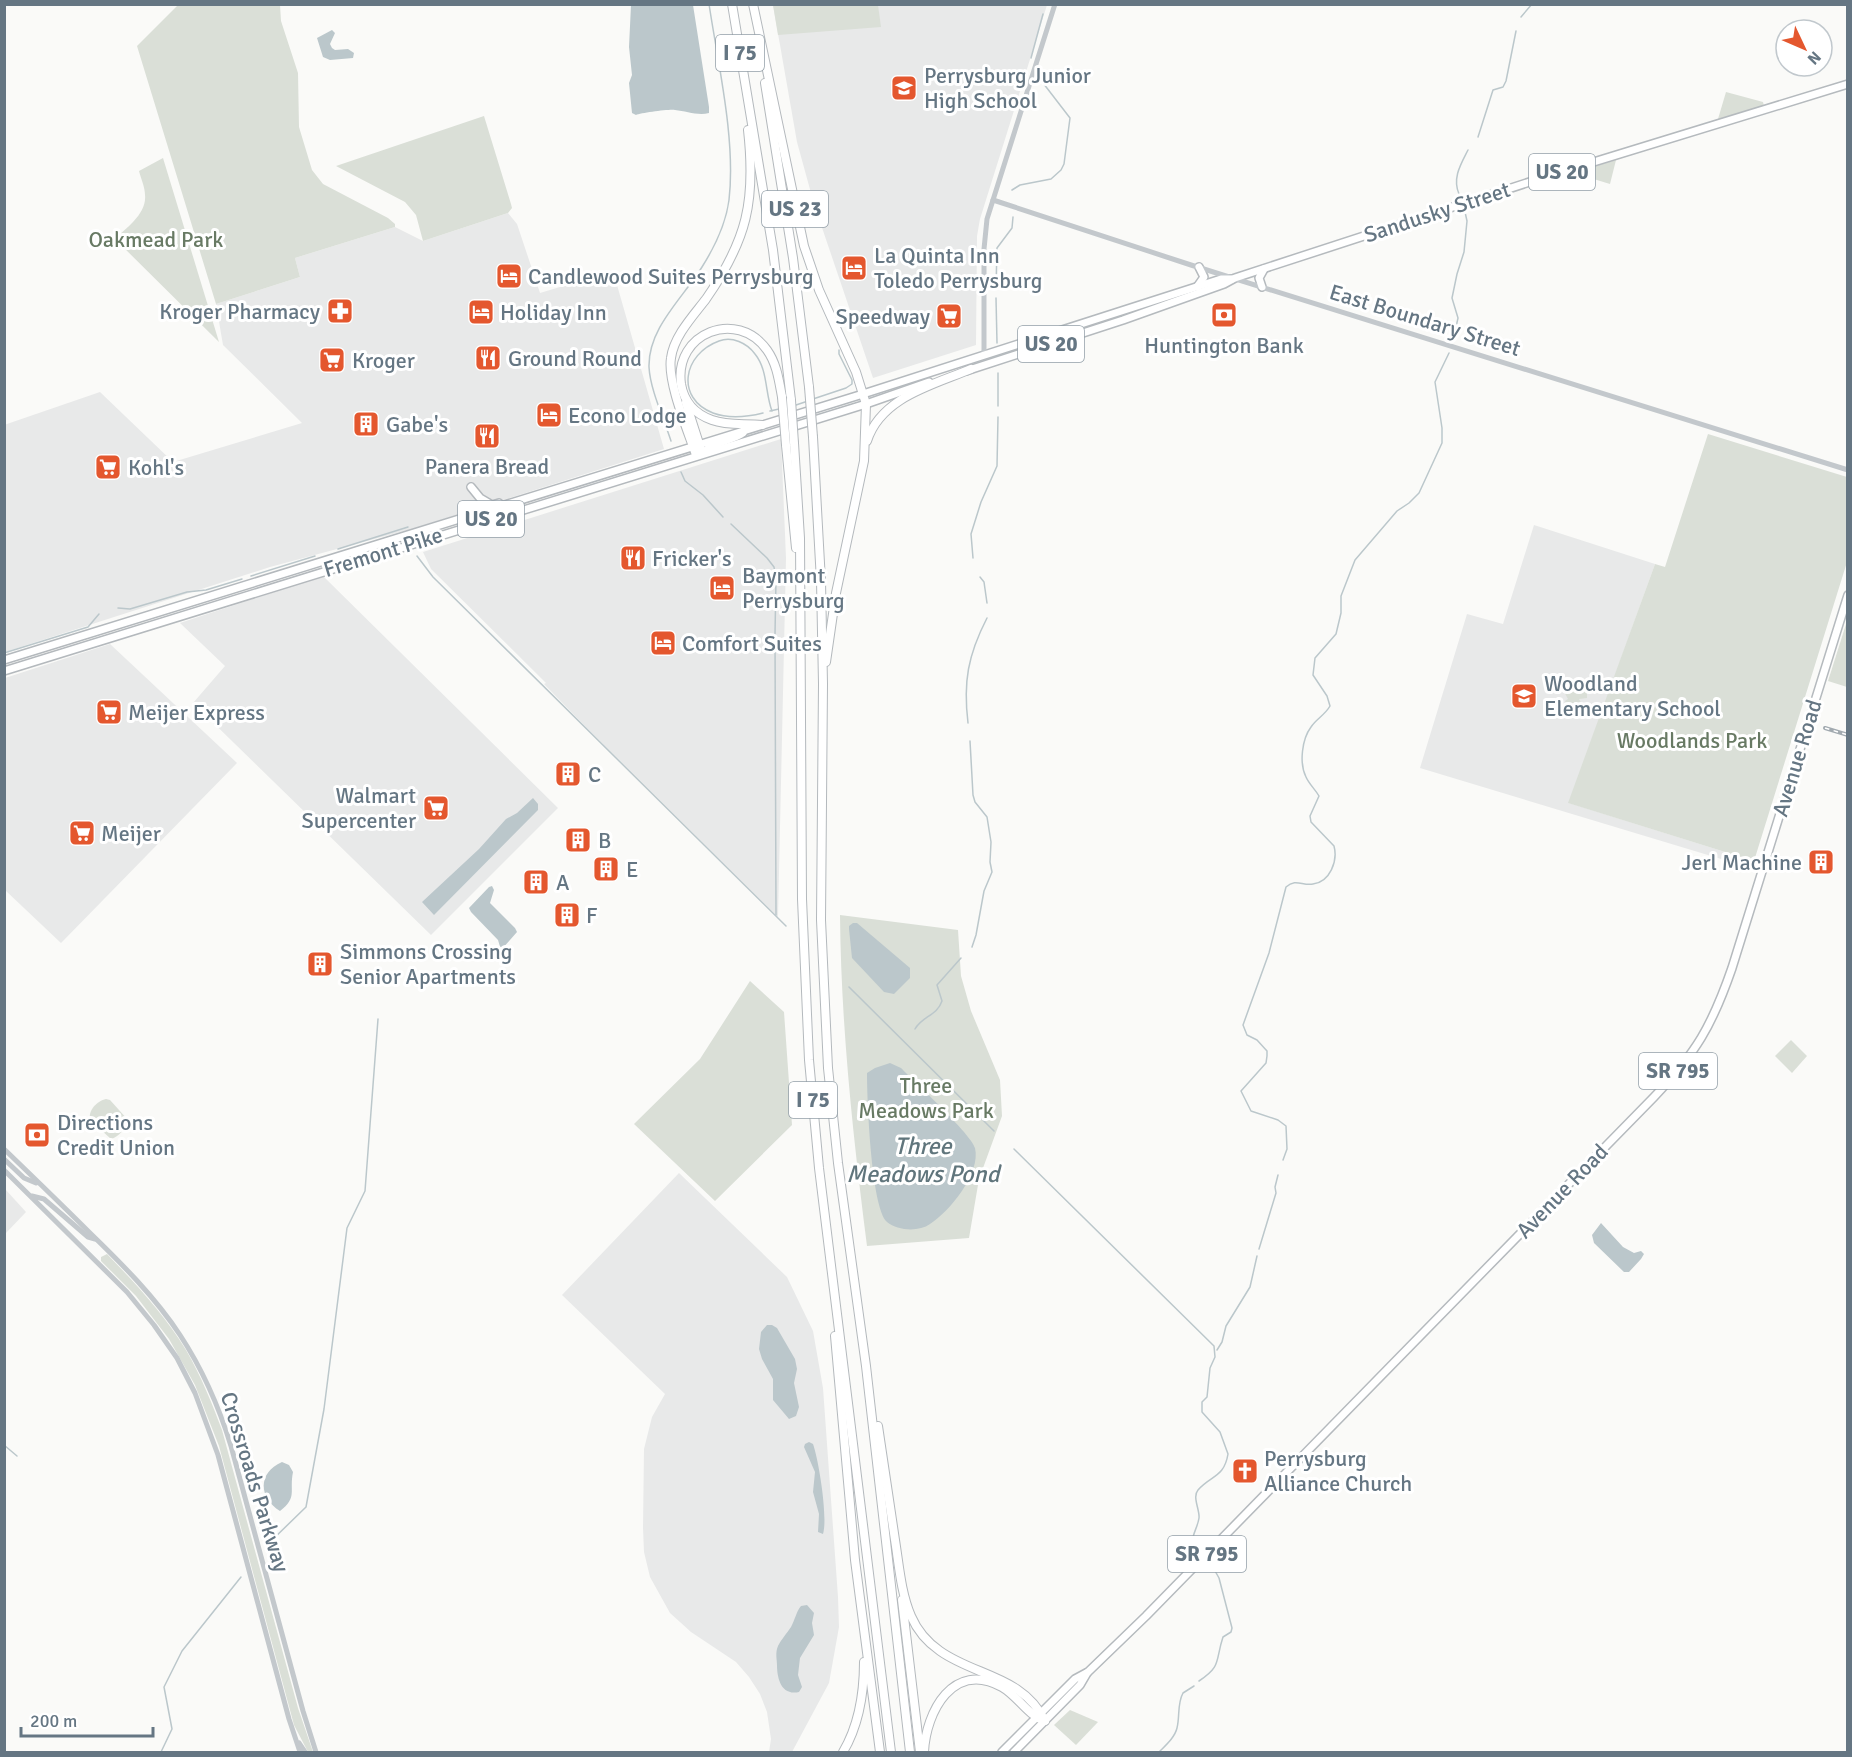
<svg xmlns="http://www.w3.org/2000/svg" width="1852" height="1757" font-family="Signika,sans-serif">
<style>
.built{fill:#e8e9e9}
.green{fill:#dadfd7}
.water{fill:#bbc7cb}
.lines{fill:none;stroke-linecap:round;stroke-linejoin:round}
.stream{stroke:#bbc7cb;stroke-width:1.5}
.primary-casing{stroke:#b5babe;stroke-width:10}
.trunk-casing{stroke:#b4b9bd;stroke-width:10}
.motorway-casing{stroke:#b4b9bd;stroke-width:10}
.tertiary{stroke:#c3c8cc;stroke-width:5}
.primary{stroke:#fff;stroke-width:7}
.trunk{stroke:#fff;stroke-width:7}
.motorway{stroke:#fff;stroke-width:8}
.rail-casing{stroke:#a2aab0;stroke-width:4}
.rail{stroke:#fff;stroke-width:1.5;stroke-dasharray:4.5;stroke-linecap:butt}
.motorway-bridge-casing{stroke:#b4b9bd;stroke-width:10;stroke-linecap:butt}
.motorway-bridge{stroke:#fff;stroke-width:8}
.labels{text-anchor:middle;dominant-baseline:central;stroke-width:6;stroke-linejoin:round;paint-order:stroke}
.shield{fill:#fff;stroke:#939fa8;stroke-width:1.5}
.shield-label{font-size:21px;font-weight:bold;fill:#657683}
.poi-label{font-size:22px;fill:#657683;stroke:#fff;text-anchor:start}
.street-label{font-size:22px;fill:#657683;stroke:#fff}
.park-label{font-size:22px;fill:#687a64;stroke:#fff}
.water-label{font-size:24px;font-style:italic;fill:#60757c;stroke:#fff}
</style>
<rect width="100%" height="100%" fill="#fafaf8"/>
<!-- built -->
<g class="built">
<polygon points="773,5 1047,5 980,219 977,236 976,345 873,378 814,204 797,142"/>
<polygon points="508,213 517,224 540,293 613,271 664,449 415,528 270,567 5,652 4,425 100,392 173,462 302,423 223,345 216,304 300,277 295,258 395,227 423,241"/>
<polygon points="781,439 786,558 778,917 587,728 544,684 546,683 431,569 423,552"/>
<polygon points="1534,525 1655,564 1569,803 1754,861 1751,868 1420,768 1467,614 1503,624"/>
<polygon points="323,576 558,808 431,935 193,703 225,666 180,623"/>
<polygon points="110,644 237,763 61,943 5,890 5,678"/>
<polygon points="679,1173 787,1277 813,1331 823,1388 838,1597 839,1627 829,1683 792,1752 769,1752 771,1739 767,1712 760,1694 749,1677 736,1662 691,1632 670,1613 650,1577 644,1552 643,1528 644,1449 652,1417 665,1394 562,1295"/>
<polygon points="5,1189 26,1212 5,1234"/>
</g>
<!-- green -->
<g class="green">
<polygon points="178,5 280,5 281,21 298,73 299,127 312,170 323,184 388,218 395,224 395,227 295,258 300,277 216,304 137,46"/>
<polygon points="773,5 878,5 881,27 778,35"/>
<polygon points="1726,92 1763,102 1764,106 1718,119"/>
<polygon points="484,116 511,204 512,208 508,213 423,241 416,215 405,202 336,166"/>
<path d="M163,158L219,342L115,239C126,228 147,214 145,195C145,187 141,179 139,171Z"/>
<polygon points="1616,160 1610,184 1587,177 1581,173 1582,170"/>
<polygon points="1708,434 1847,477 1847,562 1754,861 1568,803 1655,564 1665,567"/>
<polygon points="1847,621 1847,687 1828,681"/>
<polygon points="1571,681 1587,682 1587,698 1579,699 1586,712 1574,718 1565,701 1568,699 1561,686"/>
<path d="M840,915L958,930L961,976L971,1011L1000,1080L1002,1116L979,1179L969,1238L867,1246C853,1136 841,1026 840,915Z"/>
<polygon points="750,981 784,1012 792,1125 715,1201 634,1124 700,1059"/>
<polygon points="1791,1040 1807,1056 1792,1073 1775,1056"/>
<path d="M106,1099L110,1100L128,1120C125,1129 120,1136 111,1139L90,1120C88,1110 97,1101 106,1099Z"/>
<path d="M107,1254C136,1284 164,1314 186,1350C201,1376 212,1403 222,1430L298,1708L313,1752H308L294,1725L219,1446L195,1385L169,1339L136,1296L101,1261V1257Z"/>
<polygon points="1070,1710 1098,1722 1076,1745 1054,1725"/>
</g>
<!-- water -->
<g class="water">
<path d="M631,5H693L709,107V113C698,116 686,111 675,110C669,109 641,113 636,115L632,113L629,83L632,75L629,47Z"/>
<polygon points="332,30 335,33 330,44 332,48 335,50 348,49 354,53 353,58 330,60 323,57 317,38"/>
<polygon points="533,798 538,804 538,810 434,915 422,902 479,849 506,819 517,813"/>
<polygon points="492,886 494,890 490,903 515,928 517,932 501,950 498,940 471,912 469,908 489,887"/>
<polygon points="853,923 857,923 910,968 910,978 894,994 884,992 852,958 849,929 849,926"/>
<path d="M890,1063L901,1068C914,1081 972,1135 975,1148C981,1173 950,1211 930,1224C919,1232 898,1231 887,1222C871,1207 867,1098 867,1073L875,1068Z"/>
<polygon points="1601,1223 1623,1247 1634,1253 1641,1251 1644,1254 1641,1259 1629,1272 1624,1272 1594,1243 1592,1235"/>
<polygon points="767,1325 772,1325 777,1328 795,1359 797,1369 794,1383 799,1407 796,1416 789,1419 773,1400 773,1379 762,1359 759,1349 761,1332"/>
<path d="M809,1442L813,1444C819,1461 828,1518 823,1534L818,1532L819,1514L813,1492L815,1472L804,1447L805,1444Z"/>
<path d="M282,1462L289,1465L293,1472C289,1492 298,1497 280,1511C259,1498 257,1473 282,1462Z"/>
<path d="M807,1605L814,1613L812,1623L814,1635L800,1658L798,1675L802,1687L799,1692C781,1696 777,1678 777,1665C777,1659 775,1653 778,1646C781,1640 787,1633 791,1627C795,1620 796,1612 801,1606Z"/>
</g>
<g class="lines">
<!-- stream -->
<g class="stream">
<polyline points="1521,17 1532,4"/>
<polyline points="1031,58 1043,14"/>
<polyline points="1478,137 1493,90 1503,87 1506,81 1516,31"/>
<polyline points="1012,190 1020,185 1051,179 1061,170 1064,164 1070,118 1040,79"/>
<path d="M1459,194C1452,178 1461,164 1468,150"/>
<polyline points="996,288 997,248 1012,228 1013,217"/>
<polyline points="996,298 997,343"/>
<polyline points="1454,336 1458,318 1452,298 1457,274 1464,252 1467,221 1465,212"/>
<polyline points="813,399 846,388 852,384 852,380 839,354 839,350"/>
<polyline points="796,405 808,401"/>
<polyline points="998,406 998,373"/>
<polyline points="770,411 779,409"/>
<path d="M763,413C747,417 729,419 713,413C675,398 683,354 719,341C732,336 747,343 755,354C768,370 765,393 772,411"/>
<path d="M671,441C664,419 650,389 649,367C648,328 683,298 702,267C714,248 726,223 729,200C736,140 718,64 709,4"/>
<polyline points="681,472 685,481 703,495 723,517"/>
<polyline points="731,524 767,558 774,567 776,579 775,634 776,915"/>
<polyline points="338,549 408,527"/>
<polyline points="417,556 433,577 786,926"/>
<polyline points="973,558 971,534 981,502 997,466 998,417"/>
<polyline points="251,576 315,556"/>
<polyline points="980,577 984,582 987,603"/>
<polyline points="118,608 130,609 187,592 206,590 242,579"/>
<polyline points="4,653 88,627 99,614"/>
<path d="M968,723C963,682 968,655 987,618"/>
<polyline points="970,741 973,795 975,802 987,817 991,842 990,862 992,872 984,891 976,935 972,947"/>
<polyline points="849,987 994,1131"/>
<path d="M915,1029C922,1016 937,1016 942,1001L937,985L961,958"/>
<path d="M1014,1149L1214,1346L1215,1357L1210,1368L1207,1397L1202,1402V1412L1220,1432L1228,1454C1224,1478 1211,1475 1198,1490C1192,1497 1200,1510 1199,1518C1198,1526 1193,1533 1192,1542L1200,1553"/>
<path d="M1283,1160L1287,1149L1286,1126L1278,1120L1251,1111L1241,1091L1266,1063L1267,1056V1051L1257,1040L1247,1035L1243,1025L1269,953L1286,887C1296,878 1302,886 1313,884C1330,882 1338,861 1334,846L1311,822L1310,816L1319,796C1315,789 1309,784 1306,777C1299,763 1302,739 1311,727C1316,719 1325,715 1330,706L1327,696L1313,675L1315,658L1336,634L1341,613V596L1355,560L1397,511L1409,503L1419,493L1442,443V428L1435,382L1449,353"/>
<polyline points="1259,1249 1276,1193 1275,1187 1278,1175"/>
<polyline points="1217,1350 1222,1342 1226,1326 1250,1287 1257,1256"/>
<polyline points="4,1445 17,1456"/>
<polyline points="269,1543 306,1507 324,1409 347,1228 365,1191 378,1019"/>
<path d="M1199,1681C1222,1666 1215,1661 1223,1637L1231,1632L1232,1628L1219,1578L1210,1562"/>
<polyline points="161,1752 172,1729 164,1687 182,1651 241,1577"/>
<path d="M1159,1752C1166,1745 1175,1737 1177,1728C1180,1716 1177,1704 1183,1693L1194,1686"/>
</g>
<defs>
<g id="primary">
<polyline points="1197,287 1204,277 1199,267"/>
<polyline points="1262,287 1259,278 1264,269"/>
<polyline points="966,371 1123,320 1224,284 1235,278 1548,176 1848,84"/>
<polyline points="863,394 1221,279 1232,279"/>
<polyline points="866,404 929,382"/>
<path d="M1002,1752L1075,1679L1088,1672L1146,1616L1654,1097C1696,1053 1712,1026 1732,968L1848,595"/>
<polyline points="1014,1752 1080,1685 1087,1673"/>
</g>
<g id="trunk">
<path d="M705,451C715,441 732,441 743,433"/>
<polyline points="471,487 480,498 492,505 499,503"/>
<polyline points="4,660 863,394"/>
<polyline points="4,671 866,404"/>
</g>
<g id="motorway">
<polyline points="732,4 773,250 791,400"/>
<polyline points="753,4 804,246 819,290 856,372 866,404 864,461 836,593 826,662"/>
<polyline points="765,83 793,258 809,387"/>
<polyline points="686,403 702,453"/>
<path d="M762,425C745,423 728,426 712,420C695,414 684,402 681,384C674,333 737,308 767,350C777,364 779,381 782,397"/>
<polyline points="813,437 821,581 823,684 821,920 828,1068 838,1163 866,1366 910,1752"/>
<path d="M867,441C881,397 933,385 971,369"/>
<polyline points="794,443 800,538 802,899 809,1060 819,1168 891,1752"/>
<polyline points="786,445 796,548"/>
<path d="M696,455C688,431 667,382 671,358C674,336 693,316 706,299C747,240 756,201 748,130"/>
<polyline points="835,1336 855,1560 880,1752"/>
<path d="M878,1426C884,1464 889,1502 895,1540C899,1565 901,1593 911,1616C917,1630 927,1642 940,1651C975,1676 1023,1676 1045,1721"/>
<polyline points="902,1600 920,1752"/>
<path d="M843,1752C859,1725 864,1693 864,1662"/>
<path d="M924,1752C926,1712 953,1660 1002,1687C1018,1696 1027,1715 1045,1721"/>
</g>
</defs>
<!-- primary casing -->
<use href="#primary" class="primary-casing"/>
<!-- trunk casing -->
<use href="#trunk" class="trunk-casing"/>
<!-- motorway casing -->
<use href="#motorway" class="motorway-casing"/>
<!-- tertiary -->
<g class="tertiary">
<polyline points="993,200 1191,265 1848,470"/>
<polyline points="984,355 984,249 987,219 1055,4"/>
<path d="M4,1149C33,1177 61,1204 89,1232C122,1264 155,1297 180,1335C203,1370 219,1407 231,1446L303,1711L316,1752"/>
<polyline points="4,1159 24,1178 36,1183"/>
<polyline points="4,1170 127,1292 154,1325 177,1358 195,1393 218,1455 289,1719 300,1752"/>
<polyline points="32,1196 44,1199 88,1237 95,1239"/>
<polyline points="299,1743 305,1752"/>
</g>
<!-- primary -->
<use href="#primary" class="primary"/>
<!-- trunk -->
<use href="#trunk" class="trunk"/>
<!-- motorway -->
<use href="#motorway" class="motorway"/>
<defs>
<polyline id="rail" points="1825,728 1848,735"/>
</defs>
<!-- rail casing -->
<use href="#rail" class="rail-casing"/>
<!-- rail -->
<use href="#rail" class="rail"/>
<defs>
<g id="motorway-bridge">
<polyline points="809,387 813,437"/>
<polyline points="782,397 786,445"/>
<polyline points="791,400 794,443"/>
</g>
</defs>
<!-- motorway-bridge casing -->
<use href="#motorway-bridge" class="motorway-bridge-casing"/>
<!-- motorway-bridge -->
<use href="#motorway-bridge" class="motorway-bridge"/>
</g>
<!-- icons -->
<defs>
<symbol id="school-square" viewBox="-11 -11 22 22"><rect x="-9" y="-9" width="18" height="18" rx="4" fill="#e4572e" stroke="#fff"/><path d="M0-5L7-2L0 1L-7-2ZM-4 1L0 2.5L4 1V4Q0 6-4 4Z" fill="#fff"/></symbol>
<symbol id="hotel-square" viewBox="-11 -11 22 22"><rect x="-9" y="-9" width="18" height="18" rx="4" fill="#e4572e" stroke="#fff"/><path d="M-6-4.5h1.5V1H6V5H4.5V3h-9V5H-6ZM-4 0a1.8 1.8 0 1 1 3.6 0ZM.5 0V-2.5h3Q6-2.5 6 0Z" fill="#fff"/></symbol>
<symbol id="pharmacy-square" viewBox="-11 -11 22 22"><rect x="-9" y="-9" width="18" height="18" rx="4" fill="#e4572e" stroke="#fff"/><path d="M-2-6h4v4h4v4h-4v4h-4v-4h-4v-4h4Z" fill="#fff"/></symbol>
<symbol id="bank-square" viewBox="-11 -11 22 22"><rect x="-9" y="-9" width="18" height="18" rx="4" fill="#e4572e" stroke="#fff"/><path d="M-6-4H6V4H-6ZM0-2.3a2.3 2.3 0 1 0 0 4.6a2.3 2.3 0 1 0 0-4.6Z" fill="#fff"/></symbol>
<symbol id="supermarket-square" viewBox="-11 -11 22 22"><rect x="-9" y="-9" width="18" height="18" rx="4" fill="#e4572e" stroke="#fff"/><path d="M-6-5.5h2.5l.6 2H6L4.5 2H-2.5L-4.4-4H-6ZM-1.5 3.2a1.3 1.3 0 1 0 .1 0ZM3 3.2a1.3 1.3 0 1 0 .1 0Z" fill="#fff"/></symbol>
<symbol id="restaurant-square" viewBox="-11 -11 22 22"><rect x="-9" y="-9" width="18" height="18" rx="4" fill="#e4572e" stroke="#fff"/><path d="M-5-6h1v4h1v-4h1v4h1v-4h1v5L-1.5 .5V6h-2V.5L-5-1ZM5-6V6H3V1.5H1.5Q1.5-4 5-6Z" fill="#fff"/></symbol>
<symbol id="building-square" viewBox="-11 -11 22 22"><rect x="-9" y="-9" width="18" height="18" rx="4" fill="#e4572e" stroke="#fff"/><path d="M-4-6H4V6H1V3H-1V6H-4ZM-2.5-4.3h1.7v1.8h-1.7ZM.8-4.3h1.7v1.8H.8ZM-2.5-1h1.7V.8h-1.7ZM.8-1h1.7V.8H.8Z" fill="#fff"/></symbol>
<symbol id="church-square" viewBox="-11 -11 22 22"><rect x="-9" y="-9" width="18" height="18" rx="4" fill="#e4572e" stroke="#fff"/><path d="M-1.2-6h2.4v3.5h3.3v2.4h-3.3V6h-2.4V-.1h-3.3v-2.4h3.3Z" fill="#fff"/></symbol>
</defs>
<g fill-rule="evenodd">
<use href="#school-square" x="889" y="73" width="30" height="30"/>
<use href="#hotel-square" x="839" y="253" width="30" height="30"/>
<use href="#hotel-square" x="494" y="261" width="30" height="30"/>
<use href="#pharmacy-square" x="325" y="296" width="30" height="30"/>
<use href="#hotel-square" x="466" y="297" width="30" height="30"/>
<use href="#bank-square" x="1209" y="300" width="30" height="30"/>
<use href="#supermarket-square" x="934" y="301" width="30" height="30"/>
<use href="#restaurant-square" x="473" y="343" width="30" height="30"/>
<use href="#supermarket-square" x="317" y="345" width="30" height="30"/>
<use href="#hotel-square" x="534" y="400" width="30" height="30"/>
<use href="#building-square" x="351" y="409" width="30" height="30"/>
<use href="#restaurant-square" x="472" y="421" width="30" height="30"/>
<use href="#supermarket-square" x="93" y="452" width="30" height="30"/>
<use href="#restaurant-square" x="618" y="543" width="30" height="30"/>
<use href="#hotel-square" x="707" y="573" width="30" height="30"/>
<use href="#hotel-square" x="648" y="628" width="30" height="30"/>
<use href="#school-square" x="1509" y="681" width="30" height="30"/>
<use href="#supermarket-square" x="94" y="697" width="30" height="30"/>
<use href="#building-square" x="553" y="759" width="30" height="30"/>
<use href="#supermarket-square" x="421" y="793" width="30" height="30"/>
<use href="#supermarket-square" x="67" y="818" width="30" height="30"/>
<use href="#building-square" x="563" y="825" width="30" height="30"/>
<use href="#building-square" x="1806" y="847" width="30" height="30"/>
<use href="#building-square" x="591" y="854" width="30" height="30"/>
<use href="#building-square" x="521" y="867" width="30" height="30"/>
<use href="#building-square" x="552" y="900" width="30" height="30"/>
<use href="#building-square" x="305" y="949" width="30" height="30"/>
<use href="#bank-square" x="22" y="1120" width="30" height="30"/>
<use href="#church-square" x="1230" y="1456" width="30" height="30"/>
</g>
<g class="labels">
<!-- shield labels -->
<g class="shield">
<rect x="716" y="35" width="48" height="36" rx="4.5"/>
<rect x="1529" y="154" width="66" height="36" rx="4.5"/>
<rect x="762" y="191" width="66" height="36" rx="4.5"/>
<rect x="1018" y="326" width="66" height="36" rx="4.5"/>
<rect x="458" y="501" width="66" height="36" rx="4.5"/>
<rect x="1639" y="1053" width="78" height="36" rx="4.5"/>
<rect x="789" y="1082" width="48" height="36" rx="4.5"/>
<rect x="1168" y="1536" width="78" height="36" rx="4.5"/>
</g>
<g class="shield-label">
<text x="740" y="53">I 75</text>
<text x="1562" y="172">US 20</text>
<text x="795" y="209">US 23</text>
<text x="1051" y="344">US 20</text>
<text x="491" y="519">US 20</text>
<text x="1678" y="1071">SR 795</text>
<text x="813" y="1100">I 75</text>
<text x="1207" y="1554">SR 795</text>
</g>
<!-- poi labels -->
<g class="poi-label">
<text x="924" y="75">Perrysburg Junior<tspan x="924" dy="25">High School</tspan></text>
<text x="874" y="255">La Quinta Inn<tspan x="874" dy="25">Toledo Perrysburg</tspan></text>
<text x="528" y="276">Candlewood Suites Perrysburg</text>
<text x="320" y="311" text-anchor="end">Kroger Pharmacy</text>
<text x="500" y="312">Holiday Inn</text>
<text x="930" y="316" text-anchor="end">Speedway</text>
<text x="1224" y="345" text-anchor="middle">Huntington Bank</text>
<text x="508" y="358">Ground Round</text>
<text x="352" y="360">Kroger</text>
<text x="568" y="415">Econo Lodge</text>
<text x="386" y="424">Gabe's</text>
<text x="487" y="466" text-anchor="middle">Panera Bread</text>
<text x="128" y="467">Kohl's</text>
<text x="652" y="558">Fricker's</text>
<text x="742" y="575">Baymont<tspan x="742" dy="25">Perrysburg</tspan></text>
<text x="682" y="643">Comfort Suites</text>
<text x="1544" y="683">Woodland<tspan x="1544" dy="25">Elementary School</tspan></text>
<text x="128" y="712">Meijer Express</text>
<text x="588" y="774">C</text>
<text x="416" y="795" text-anchor="end">Walmart<tspan x="416" dy="25">Supercenter</tspan></text>
<text x="101" y="833">Meijer</text>
<text x="598" y="840">B</text>
<text x="1802" y="862" text-anchor="end">Jerl Machine</text>
<text x="626" y="869">E</text>
<text x="556" y="882">A</text>
<text x="586" y="915">F</text>
<text x="340" y="951">Simmons Crossing<tspan x="340" dy="25">Senior Apartments</tspan></text>
<text x="57" y="1122">Directions<tspan x="57" dy="25">Credit Union</tspan></text>
<text x="1264" y="1458">Perrysburg<tspan x="1264" dy="25">Alliance Church</tspan></text>
</g>
<!-- street labels -->
<g class="street-label">
<text transform="translate(1437 212) rotate(-18)">Sandusky Street</text>
<text transform="translate(1425 320) rotate(17)">East Boundary Street</text>
<text transform="translate(383 552) rotate(-17)">Fremont Pike</text>
<text transform="translate(1797 758) rotate(-73)">Avenue Road</text>
<text transform="translate(1562 1191) rotate(-46)">Avenue Road</text>
<text transform="translate(255 1482) rotate(73)">Crossroads Parkway</text>
</g>
<!-- park labels -->
<g class="park-label">
<text x="156" y="239">Oakmead Park</text>
<text x="1692" y="740">Woodlands Park</text>
<text x="926" y="1085">Three<tspan x="926" dy="25">Meadows Park</tspan></text>
</g>
<!-- water labels -->
<g class="water-label">
<text x="923" y="1146">Three<tspan x="923" dy="28">Meadows Pond</tspan></text>
</g>
</g>
<!-- border -->
<rect width="1852" height="1757" fill="none" stroke="#657683" stroke-width="12"/>
<!-- north arrow -->
<g transform="translate(1804 48) rotate(134)"><circle r="28" fill="#ffffff" stroke="#c1c8cd" stroke-width="1.5"/>
<path d="M0-4.5L10 22L0 15L-10 22Z" fill="#e4572e"/>
<text y="-9" font-size="16" font-weight="bold" text-anchor="middle" fill="#657683">N</text>
</g>
<!-- scale -->
<path d="M21 1727v9h132v-9" fill="none" stroke="#657683" stroke-width="3"/>
<text x="30" y="1727" font-size="18" fill="#657683" stroke="#ffffff" stroke-width="4.5" paint-order="stroke">200 m</text>
</svg>
